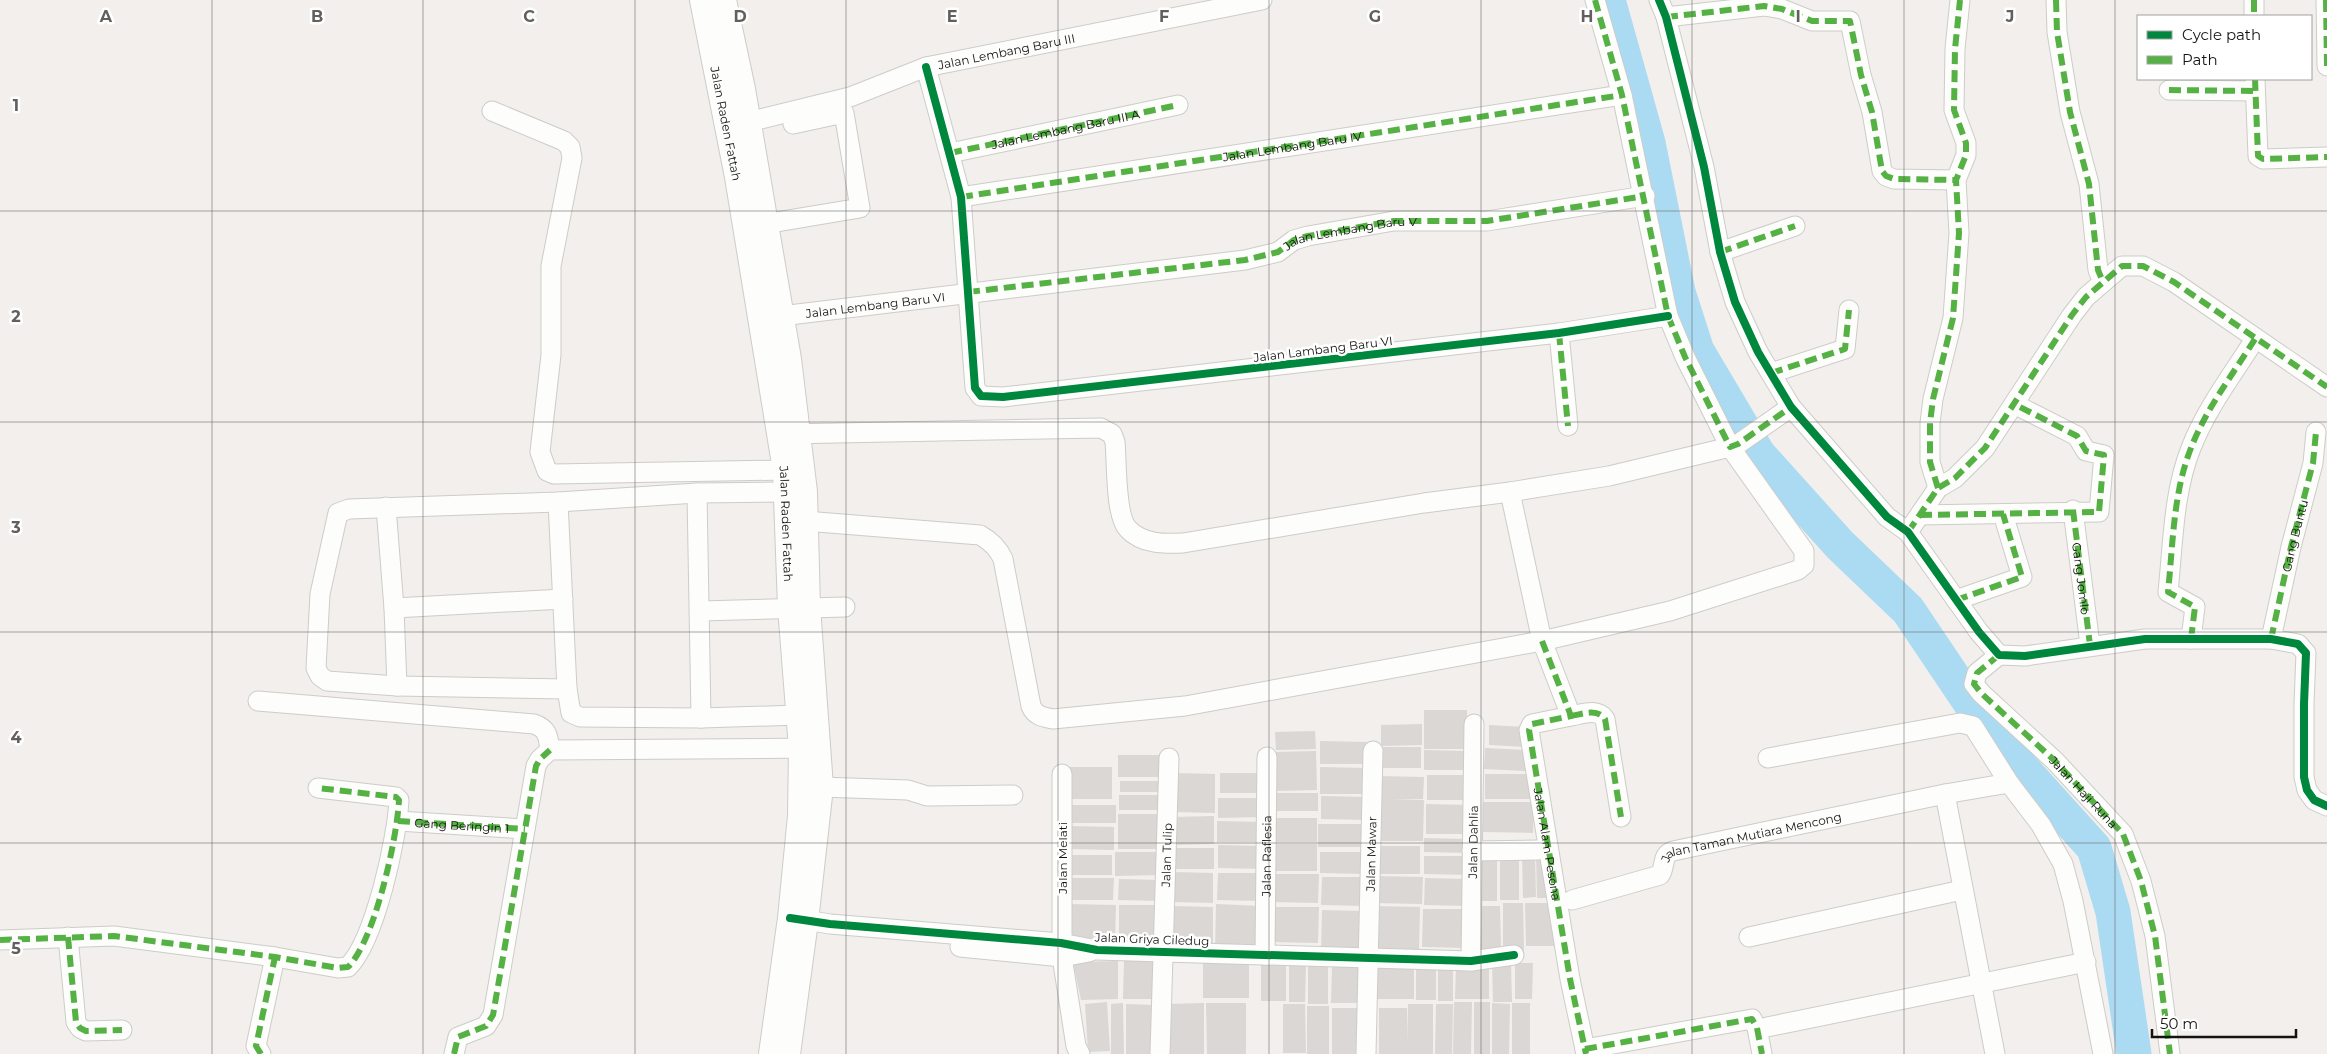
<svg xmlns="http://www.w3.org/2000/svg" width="2327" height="1054" font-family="Montserrat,sans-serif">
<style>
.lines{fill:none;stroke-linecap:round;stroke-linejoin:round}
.river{stroke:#abdbf2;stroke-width:35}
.building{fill:#dad7d5}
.minor-casing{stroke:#cdccc9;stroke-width:21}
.major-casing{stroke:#cdccc9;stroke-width:26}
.minor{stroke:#fdfdfc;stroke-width:19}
.major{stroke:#fdfdfc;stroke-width:24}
.quiet{stroke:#55b144;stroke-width:6;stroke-dasharray:12 6;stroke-linecap:butt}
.cycleway-casing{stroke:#fff;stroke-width:11}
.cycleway{stroke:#00873e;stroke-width:8}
.grid{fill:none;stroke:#62605e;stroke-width:1;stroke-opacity:0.55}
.labels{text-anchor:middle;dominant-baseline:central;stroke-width:5;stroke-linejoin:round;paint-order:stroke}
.street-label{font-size:12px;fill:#141311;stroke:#fff}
.grid-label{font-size:16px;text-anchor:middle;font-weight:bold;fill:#62605e;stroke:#fff;stroke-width:5;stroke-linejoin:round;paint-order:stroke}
</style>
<rect width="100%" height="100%" fill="#f2efec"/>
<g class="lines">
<!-- river -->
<polyline class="river" points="1608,0 1648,143 1678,292 1697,351 1758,454 1840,545 1908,610 1992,735 2094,848 2113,912 2134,1054"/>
</g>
<!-- building -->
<g class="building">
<rect x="1424" y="710" width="43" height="39"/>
<polygon points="1422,724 1422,745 1381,746 1381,725"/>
<polygon points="1489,725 1527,727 1526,747 1489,745"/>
<polygon points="1315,731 1316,749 1276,750 1275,732"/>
<polygon points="1320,741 1368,742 1368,764 1320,764"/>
<rect x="1378" y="747" width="43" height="21"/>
<polygon points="1485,748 1526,750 1525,771 1484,769"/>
<polygon points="1424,750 1467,751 1467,770 1424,770"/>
<polygon points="1316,751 1317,790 1276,791 1275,752"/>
<rect x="1118" y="755" width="46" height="22"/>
<polygon points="1068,767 1112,767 1112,799 1069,799"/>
<polygon points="1320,767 1367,768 1367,794 1320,794"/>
<polygon points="1173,773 1215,774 1215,813 1173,812"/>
<polygon points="1220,773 1261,773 1260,793 1220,793"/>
<rect x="1485" y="774" width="45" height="25"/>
<polygon points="1427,775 1471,775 1470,800 1427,800"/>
<polygon points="1377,776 1424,777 1423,799 1391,799 1424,800 1423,841 1378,841"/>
<rect x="1120" y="781" width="45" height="11"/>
<rect x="1273" y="793" width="45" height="18"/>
<rect x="1119" y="795" width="44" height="15"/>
<polygon points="1321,796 1368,797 1367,820 1321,819"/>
<polygon points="1218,798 1264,798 1264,817 1218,818"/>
<polygon points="1483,802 1534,802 1533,833 1483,832"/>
<polygon points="1426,804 1470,805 1470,834 1426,834"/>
<rect x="1067" y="805" width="49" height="18"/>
<rect x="1118" y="814" width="46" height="35"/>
<polygon points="1214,816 1214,844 1173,845 1172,817"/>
<rect x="1271" y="818" width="46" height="24"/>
<polygon points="1217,821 1263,822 1263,842 1217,842"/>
<rect x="1318" y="824" width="48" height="23"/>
<polygon points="1069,826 1114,827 1114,850 1069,849"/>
<polygon points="1424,838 1468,839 1468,853 1424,852"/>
<rect x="1270" y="844" width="47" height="27"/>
<polygon points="1218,845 1263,846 1263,869 1218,868"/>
<rect x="1378" y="846" width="42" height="28"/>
<rect x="1172" y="848" width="42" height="21"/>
<polygon points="1115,852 1162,852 1162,875 1115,876"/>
<polygon points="1320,852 1363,852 1363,874 1320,873"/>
<polygon points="1500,854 1519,855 1519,900 1500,900"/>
<rect x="1069" y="855" width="43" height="20"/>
<polygon points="1522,855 1535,855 1536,897 1523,898"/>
<polygon points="1536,855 1548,855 1549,898 1537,898"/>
<polygon points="1424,856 1469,856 1469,875 1424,874"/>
<polygon points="1476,856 1497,856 1497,901 1477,901"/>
<polygon points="1173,872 1213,873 1213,903 1172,902"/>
<polygon points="1218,873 1262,873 1261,901 1217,900"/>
<polygon points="1269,874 1319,874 1318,903 1269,902"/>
<polygon points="1375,876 1423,877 1422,904 1375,903"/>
<polygon points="1322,877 1364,877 1364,906 1321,905"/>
<polygon points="1070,878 1114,878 1113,900 1070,900"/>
<polygon points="1425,878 1468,879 1467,906 1424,905"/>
<polygon points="1119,879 1162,880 1161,901 1118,900"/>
<polygon points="1503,903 1523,903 1524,950 1503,950"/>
<polygon points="1525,903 1555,903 1556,946 1526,946"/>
<polygon points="1069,904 1116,905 1115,939 1069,938"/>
<polygon points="1216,904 1261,906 1260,950 1215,949"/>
<polygon points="1119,905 1160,905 1159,945 1119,945"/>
<polygon points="1172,906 1213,907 1213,946 1171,945"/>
<polygon points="1375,906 1420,907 1419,951 1374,950"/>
<polygon points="1477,906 1500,906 1501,949 1478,949"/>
<polygon points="1268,907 1319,907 1318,943 1268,942"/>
<polygon points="1423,909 1468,909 1467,948 1422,947"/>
<polygon points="1322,910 1362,911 1361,953 1321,952"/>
<rect x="1203" y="959" width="46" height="39"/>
<polygon points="1124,960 1158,961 1157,999 1123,999"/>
<polygon points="1118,961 1118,999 1081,1000 1073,962"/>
<rect x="1261" y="963" width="25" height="38"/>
<polygon points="1289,963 1306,964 1305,1002 1289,1002"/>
<polygon points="1515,963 1533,963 1532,999 1515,999"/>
<rect x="1308" y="964" width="20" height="40"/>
<rect x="1377" y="964" width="37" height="35"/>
<polygon points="1456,964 1489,965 1489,999 1455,999"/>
<polygon points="1492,964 1511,964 1512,1002 1493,1002"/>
<rect x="1416" y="965" width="20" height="35"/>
<rect x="1438" y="965" width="15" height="36"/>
<polygon points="1332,967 1361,967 1361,1003 1331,1003"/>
<polygon points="1107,1002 1110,1051 1088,1052 1085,1004"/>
<polygon points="1454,1002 1472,1002 1471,1054 1453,1054"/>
<rect x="1474" y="1002" width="16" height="52"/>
<polygon points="1123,1003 1124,1054 1111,1054 1111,1004"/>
<polygon points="1204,1003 1204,1054 1167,1054 1166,1004"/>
<polygon points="1206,1003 1246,1003 1246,1054 1207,1054"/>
<polygon points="1492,1003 1510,1004 1509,1054 1492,1054"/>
<rect x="1512" y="1003" width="18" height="51"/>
<polygon points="1126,1004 1156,1005 1155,1054 1126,1054"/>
<polygon points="1283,1004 1305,1004 1306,1053 1283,1053"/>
<polygon points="1408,1004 1433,1004 1433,1054 1379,1054 1379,1008 1407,1008 1408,1042"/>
<polygon points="1436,1004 1453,1004 1452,1054 1435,1054"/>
<rect x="1307" y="1006" width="22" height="48"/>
<polygon points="1332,1008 1361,1008 1360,1054 1332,1054"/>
</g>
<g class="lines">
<defs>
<g id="minor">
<polyline points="1659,0 1666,17 1704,167 1720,252 1735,302 1758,352 1791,407 1887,517 1908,532 1979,632 1999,655 2025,656 2145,639 2271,639 2298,644 2306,653 2304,704 2304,777 2307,790 2314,800 2327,806"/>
<polyline points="2056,0 2057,32 2070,112 2089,184 2098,270 2103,282"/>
<polyline points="2254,0 2254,16"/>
<polyline points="2326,0 2327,66"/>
<polyline points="1666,17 1764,6 1782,9 1812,21 1850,21 1861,75 1872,112 1882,171 1886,176 1894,179 1956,180"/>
<polyline points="926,67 961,197 975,388 981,396 1003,397 1559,333 1668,316"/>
<polyline points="2255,79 2258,156 2263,159 2327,157"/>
<polyline points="2169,90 2255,91"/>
<polyline points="492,111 564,141 570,147 572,158 551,266 551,355 540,452 547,471 554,474 785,470"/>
<path id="s1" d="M736,125L850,97L926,67L1262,0"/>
<polyline points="950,153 1178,105"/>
<polyline points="961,197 1622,95"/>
<polyline points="752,226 860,208 844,113 793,124"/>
<polyline points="1720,252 1795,226"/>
<path id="s2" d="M781,316L1245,260L1278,252L1294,240L1308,236L1394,221H1487L1645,196"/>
<polyline points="1559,333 1568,426"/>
<polyline points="1771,373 1845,349 1849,310"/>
<path d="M785,434L1101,428L1112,434L1115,442C1117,462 1115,516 1128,529C1142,544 1164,544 1183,543L1424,503L1510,492L1609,476L1730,447L1738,444L1791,407"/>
<polyline points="1938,488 1930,462 1930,423 1933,399 1953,318 1959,233 1956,180 1966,155 1966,143 1954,110 1955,49 1960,0"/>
<path id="s3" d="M1510,492L1542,641L1571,716L1532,724L1529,730L1570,979L1586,1054"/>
<polyline points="697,493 701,718"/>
<polyline points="558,502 567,689 571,713 580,717 701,718 799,715"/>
<polyline points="386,507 394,608 397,686"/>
<polyline points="2073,510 2090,645"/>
<polyline points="1920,515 2099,512 2104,455 2086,451 2077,436 2014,404"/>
<path d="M792,520L980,535C991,541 998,548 1003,559L1031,706C1035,716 1043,717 1053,719L1185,706L1542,641L1670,611L1798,570L1804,565V551L1730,447L1685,357L1668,316L1622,95L1595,0"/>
<polyline points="1908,532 1938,488 1955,478 1985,448 2072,315 2086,297 2122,266 2143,266 2174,282 2327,387"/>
<polyline points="1956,600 2022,577 2003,514"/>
<polyline points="394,608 563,599"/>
<polyline points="701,611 845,607"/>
<path d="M2191,639L2195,607L2168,592C2173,545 2173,493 2191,448C2206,409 2233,374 2255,339"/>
<polyline points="2271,639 2291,547 2313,463 2316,432"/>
<polyline points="1999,655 1977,673 1974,684 1981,693 2055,761 2123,834 2141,881 2155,936 2170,1054"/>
<polyline points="567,689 397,686 327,681 320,676 316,668 320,594 338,513 349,509 558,502 697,493 799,492"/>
<path d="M258,701L534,724C548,729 548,736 550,750"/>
<path d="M1571,716C1583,714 1597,708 1605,719L1621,817"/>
<polyline points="1768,758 1960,723 1973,726 2009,783 2041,825 2063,864 2073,901 2103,1054"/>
<polyline points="1062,774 1062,957 1076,1046 1080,1054"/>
<polyline points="821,787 908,790 927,796 1013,795"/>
<polyline points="1945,794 1995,1054"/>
<polyline points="398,821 525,829"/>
<polyline points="1472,851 1538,850"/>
<path id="s4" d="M1572,900L1660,875C1666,866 1661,855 1673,851L1945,794L2009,783"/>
<polyline points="793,918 830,924 1061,943 1097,950 1471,961 1514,955"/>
<polyline points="68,937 76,1022 80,1028 86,1031 122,1030"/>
<polyline points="1749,937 1962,890"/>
<path d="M0,940L114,936L275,957L338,968L348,967C375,940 397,839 399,800L396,797L318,788"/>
<polyline points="960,947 1062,957 1089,952"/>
<path id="s5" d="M1265,955L1267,757"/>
<path id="s6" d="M1471,961L1474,724"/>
<polyline points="1767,1027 2086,962"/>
<polyline points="1585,1049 1752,1019 1757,1028 1762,1054"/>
<polyline points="261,1054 256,1046 275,957"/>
<polyline points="454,1054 458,1037 486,1026 493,1015 536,766 540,759 550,750 814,748"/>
<path id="s7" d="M1160,1054L1169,758"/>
<path id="s8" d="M1366,1054L1373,751"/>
</g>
<g id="major">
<path id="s9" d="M702,0L737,177L785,470L790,607L801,748L800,816L790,918L771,1054"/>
<polyline points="724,0 743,89 789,359 805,492 808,607 821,787 806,921 788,1054"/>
</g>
</defs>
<!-- minor casing -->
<use href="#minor" class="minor-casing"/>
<!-- major casing -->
<use href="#major" class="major-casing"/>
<!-- minor -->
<use href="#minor" class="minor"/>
<!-- major -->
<use href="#major" class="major"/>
<!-- quiet -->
<g class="quiet">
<polyline points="1595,0 1622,95 1668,316 1685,357 1730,447 1738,444 1791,407"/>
<polyline points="2056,0 2057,32 2070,112 2089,184 2098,270 2103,282"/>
<polyline points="2254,0 2254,16"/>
<polyline points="2326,0 2327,66"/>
<polyline points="1666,17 1764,6 1782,9 1812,21 1850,21 1861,75 1872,112 1882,171 1886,176 1894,179 1956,180"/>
<polyline points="2255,79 2258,156 2263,159 2327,157"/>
<polyline points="2169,90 2255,91"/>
<path id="s10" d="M950,153L1178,105"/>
<path id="s11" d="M961,197L1622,95"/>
<polyline points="1720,252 1795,226"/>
<path id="s12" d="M968,292L1245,260L1278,252L1294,240L1308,236L1394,221H1487L1645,196"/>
<polyline points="1559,333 1568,426"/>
<polyline points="1771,373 1845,349 1849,310"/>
<polyline points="1938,488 1930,462 1930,423 1933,399 1953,318 1959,233 1956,180 1966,155 1966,143 1954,110 1955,49 1960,0"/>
<path id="s13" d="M2073,510L2090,645"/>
<polyline points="1920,515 2099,512 2104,455 2086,451 2077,436 2014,404"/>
<polyline points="1908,532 1938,488 1955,478 1985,448 2072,315 2086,297 2122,266 2143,266 2174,282 2327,387"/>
<polyline points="1956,600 2022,577 2003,514"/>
<path d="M2191,639L2195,607L2168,592C2173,545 2173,493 2191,448C2206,409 2233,374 2255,339"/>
<path id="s14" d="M2271,639L2291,547L2313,463L2316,432"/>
<polyline points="1542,641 1571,716 1532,724 1529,730 1570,979 1586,1054"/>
<path id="s15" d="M1999,655L1977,673L1974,684L1981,693L2055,761L2123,834L2141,881L2155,936L2170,1054"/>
<path d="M1571,716C1583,714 1597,708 1605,719L1621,817"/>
<path id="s16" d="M398,821L525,829"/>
<polyline points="68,937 76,1022 80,1028 86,1031 122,1030"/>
<path d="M0,940L114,936L275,957L338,968L348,967C375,940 397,839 399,800L396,797L318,788"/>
<polyline points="1585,1049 1752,1019 1757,1028 1762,1054"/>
<polyline points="261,1054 256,1046 275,957"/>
<polyline points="454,1054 458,1037 486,1026 493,1015 536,766 540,759 550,750"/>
</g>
<defs>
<g id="cycleway">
<polyline points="1659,0 1666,17 1704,167 1720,252 1735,302 1758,352 1791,407 1887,517 1908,532 1979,632 1999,655 2025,656 2145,639 2271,639 2298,644 2306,653 2304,704 2304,777 2307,790 2314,800 2327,806"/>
<polyline points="926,67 961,197 975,388 981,396 1003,397 1559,333 1668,316"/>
<polyline points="790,918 830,924 1061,943 1097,950 1471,961 1514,955"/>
</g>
</defs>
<!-- cycleway casing -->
<use href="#cycleway" class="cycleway-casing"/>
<!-- cycleway -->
<use href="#cycleway" class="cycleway"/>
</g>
<!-- grid -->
<path class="grid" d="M212,0V1054M423,0V1054M635,0V1054M846,0V1054M1058,0V1054M1269,0V1054M1481,0V1054M1692,0V1054M1904,0V1054M2115,0V1054M0,211H2327M0,422H2327M0,632H2327M0,843H2327"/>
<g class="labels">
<!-- street labels -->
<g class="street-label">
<text stroke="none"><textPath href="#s1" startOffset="281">Jalan Lembang Baru III</textPath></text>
<text stroke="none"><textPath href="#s9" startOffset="126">Jalan Raden Fattah</textPath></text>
<text stroke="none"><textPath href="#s10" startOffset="118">Jalan Lembang Baru III A</textPath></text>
<text stroke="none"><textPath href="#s11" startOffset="335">Jalan Lembang Baru IV</textPath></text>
<text stroke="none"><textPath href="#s12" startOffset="389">Jalan Lembang Baru V</textPath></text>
<text stroke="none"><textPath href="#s2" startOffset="95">Jalan Lembang Baru VI</textPath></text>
<text transform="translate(1323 349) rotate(-7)">Jalan Lambang Baru VI</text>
<text stroke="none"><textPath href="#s9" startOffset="531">Jalan Raden Fattah</textPath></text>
<text stroke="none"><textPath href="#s14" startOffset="106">Gang Buntu</textPath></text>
<text stroke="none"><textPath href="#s13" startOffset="69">Gang Jomlo</textPath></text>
<text stroke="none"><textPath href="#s15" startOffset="194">Jalan Haji Runa</textPath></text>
<text stroke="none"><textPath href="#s16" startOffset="64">Gang Beringin 1</textPath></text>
<text stroke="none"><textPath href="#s4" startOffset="199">Jalan Taman Mutiara Mencong</textPath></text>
<text stroke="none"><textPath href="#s6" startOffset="119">Jalan Dahlia</textPath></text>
<text stroke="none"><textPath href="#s3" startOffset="395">Jalan Alam Pesona</textPath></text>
<text stroke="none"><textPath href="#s8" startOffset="200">Jalan Mawar</textPath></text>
<text stroke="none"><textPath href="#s7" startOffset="199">Jalan Tulip</textPath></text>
<text stroke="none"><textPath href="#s5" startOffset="99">Jalan Raflesia</textPath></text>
<text transform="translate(1062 858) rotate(-90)">Jalan Melati</text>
<text transform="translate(1152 939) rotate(2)">Jalan Griya Ciledug</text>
</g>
</g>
<g class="grid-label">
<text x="106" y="22">A</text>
<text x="317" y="22">B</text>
<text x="529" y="22">C</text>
<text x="740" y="22">D</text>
<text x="952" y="22">E</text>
<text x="1164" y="22">F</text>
<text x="1375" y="22">G</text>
<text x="1587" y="22">H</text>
<text x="1798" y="22">I</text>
<text x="2010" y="22">J</text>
<text x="16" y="111">1</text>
<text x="16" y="322">2</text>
<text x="16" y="533">3</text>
<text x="16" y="743">4</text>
<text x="16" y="954">5</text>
</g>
<!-- legend -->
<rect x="2137" y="15" width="175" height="65" fill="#ffffff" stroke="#a1a1a0"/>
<rect x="2147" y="31" width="25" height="8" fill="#00873e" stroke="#a1a1a0"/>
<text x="2182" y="40" font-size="15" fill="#141311">Cycle path</text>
<rect x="2147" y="56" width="25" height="8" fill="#55b144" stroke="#a1a1a0"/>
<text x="2182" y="65" font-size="15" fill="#141311">Path</text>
<!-- scale -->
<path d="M2152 1029v8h144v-8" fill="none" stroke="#141311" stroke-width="2.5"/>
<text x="2160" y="1029" font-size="15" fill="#141311" stroke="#ffffff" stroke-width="4" paint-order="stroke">50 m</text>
</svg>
